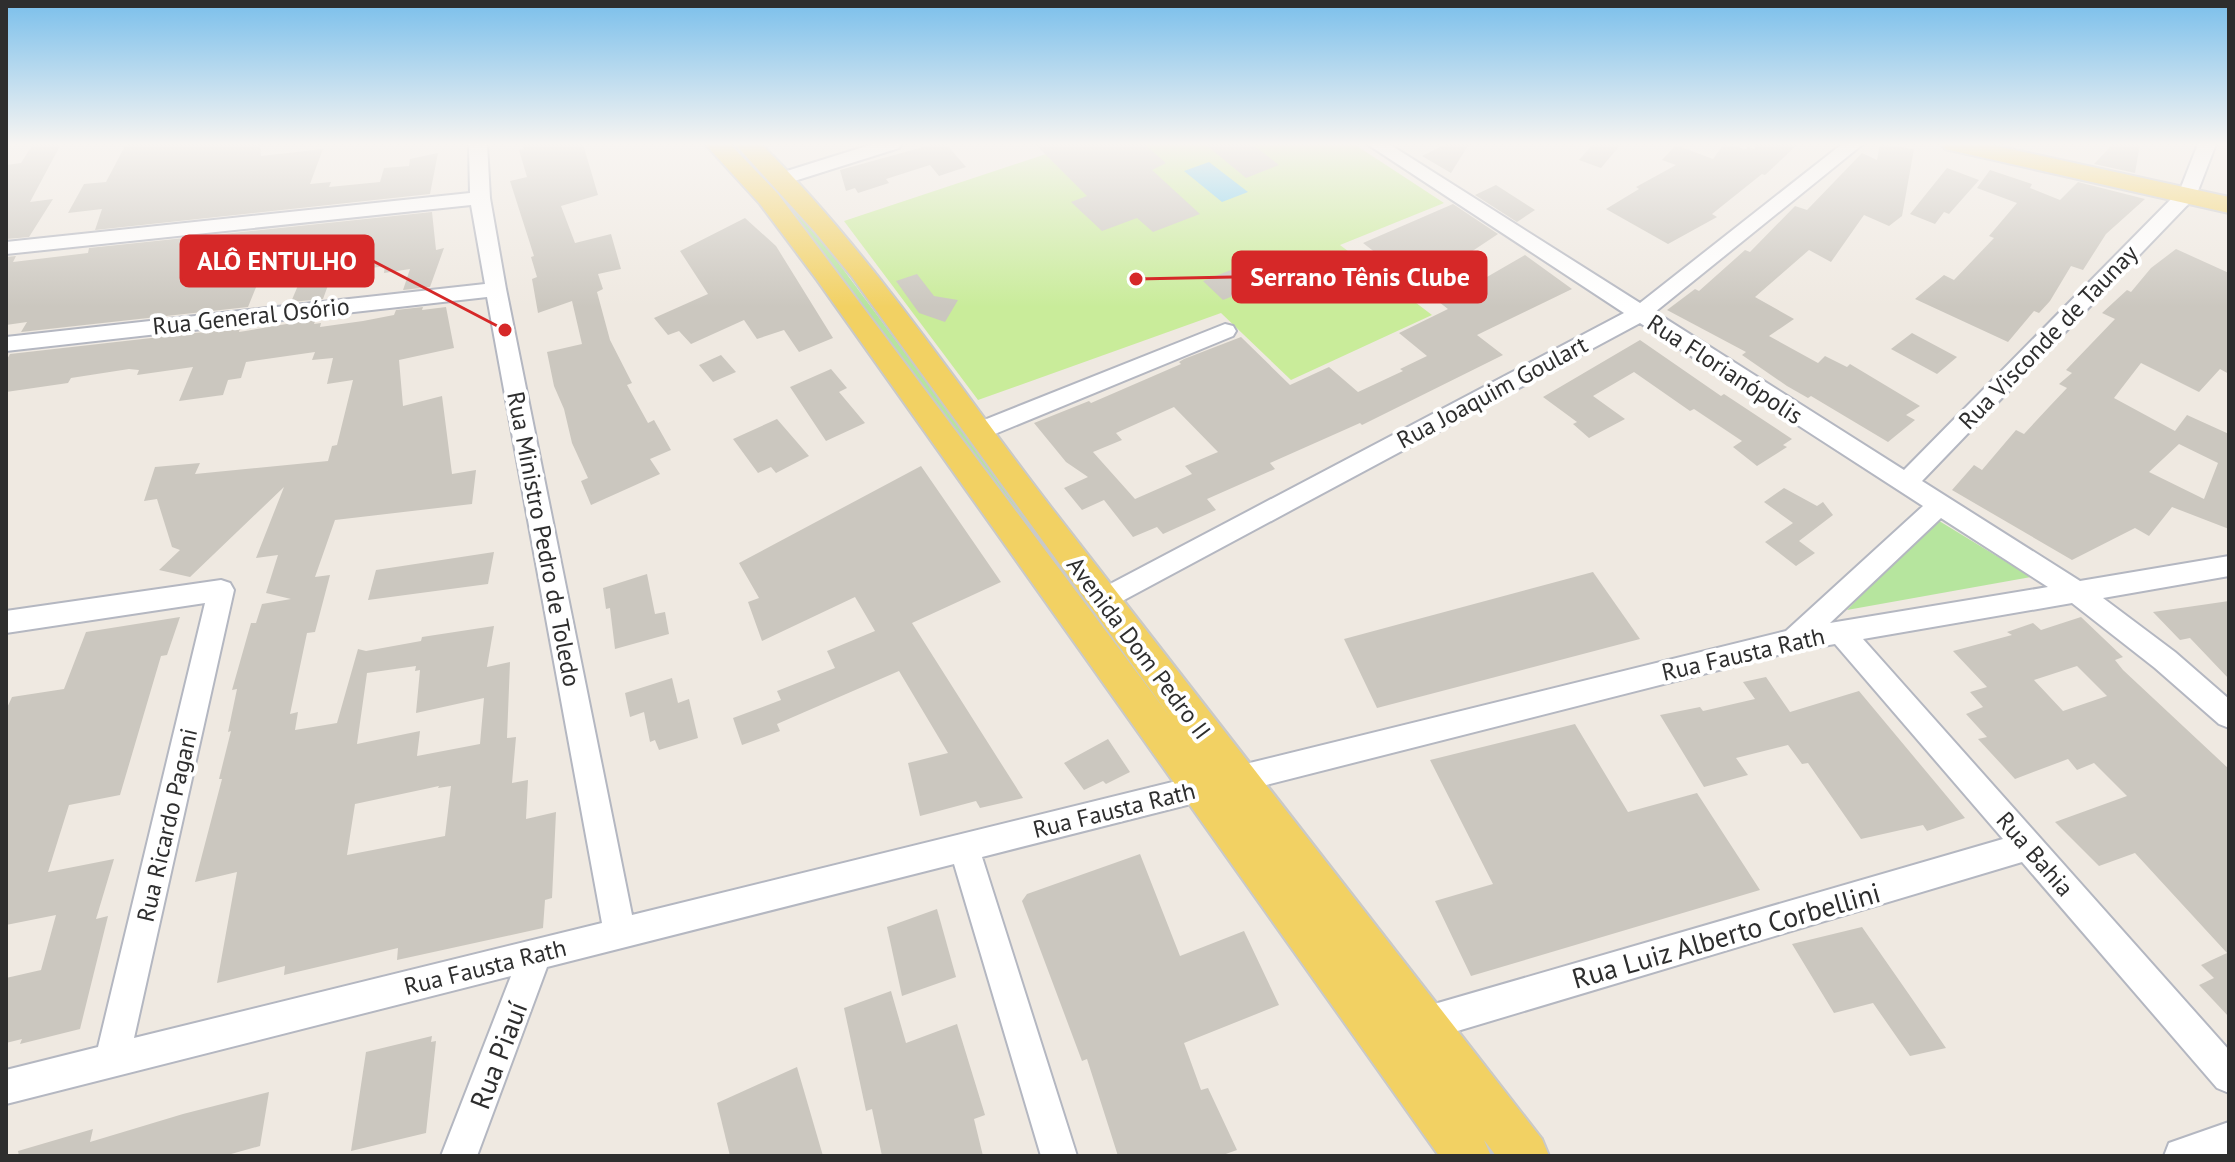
<svg xmlns="http://www.w3.org/2000/svg" width="2235" height="1162" font-family="'PT Sans',sans-serif">
<style>
.green{fill:#b6e59e}
.pitch{fill:#c9ec9a}
.water{fill:#75cff0}
.building{fill:#cbc7bf;fill-rule:evenodd}
.lines{fill:none;stroke-linecap:round;stroke-linejoin:round}
.minor-casing{stroke:#b4b7c1;stroke-width:4}
.major-casing{stroke:#c9c9c9;stroke-width:4}
.minor{fill:#fff;fill-rule:evenodd}
.major{fill:#f2d163;fill-rule:evenodd}
.labels{text-anchor:middle;dominant-baseline:central;stroke-width:8;stroke-linejoin:round;paint-order:stroke}
.street-label{font-size:24px;fill:#2e2e2e;stroke:#fff}
.near-street-label{font-size:28px;fill:#2e2e2e;stroke:#fff}
.leader{fill:none;stroke:#d62828;stroke-width:3}
.callout-dot{fill:#d62828;stroke:#fff;stroke-width:3}
.callout{fill:#d62828;stroke:#d62828;stroke-width:3}
.callout-label{font-size:26px;text-anchor:middle;font-weight:bold;fill:#fff}
</style>
<rect width="100%" height="100%" fill="#efe9e1"/>
<!-- green -->
<g class="green">
<polygon points="726,144 733,144 766,173 809,223 1199,750 1193,758"/>
<polygon points="1936,519 2031,577 1847,610"/>
</g>
<!-- pitch -->
<polygon class="pitch" points="1076,144 1354,144 1444,203 1340,245 1432,315 1291,380 1221,313 978,400 844,221"/>
<!-- water -->
<polygon class="water" points="1209,162 1248,192 1222,202 1184,171"/>
<!-- building -->
<g class="building">
<polygon points="33,144 61,144 30,202 53,199 29,237 6,239 6,165 21,163"/>
<polygon points="126,144 260,144 261,156 323,149 310,184 331,182 329,187 380,182 384,168 409,166 410,159 438,153 430,194 95,230 102,209 68,213 84,184 106,182"/>
<polygon points="522,144 583,144 598,195 561,206 575,243 611,234 621,269 598,274 603,289 597,292 610,340 632,383 627,385 648,423 654,420 671,450 650,459 660,474 591,505 581,481 588,478 572,443 564,409 554,386 547,352 582,344 572,301 538,313 532,279 537,277 531,257 534,256 510,181 527,177 519,150 524,149"/>
<polygon points="934,144 946,144 966,167 939,176 930,165 886,179 889,183 858,193 855,188 846,191 840,170"/>
<polygon points="1035,144 1144,144 1166,163 1152,170 1200,214 1153,232 1137,218 1102,231 1071,202 1087,196"/>
<polygon points="1205,144 1252,144 1279,165 1246,178"/>
<polygon points="1446,144 1469,144 1451,173 1422,156"/>
<polygon points="1593,144 1621,144 1601,168 1579,160"/>
<polygon points="1724,144 1746,149 1748,147 1755,149 1757,144 1798,144 1765,175 1762,174 1712,214 1717,217 1668,244 1606,209 1639,189 1636,187 1676,165 1662,160 1676,145 1713,159"/>
<polygon points="1880,144 1914,149 1902,216 1889,226 1864,215 1831,262 1809,250 1755,297 1794,319 1769,336 1818,363 1825,356 1847,367 1850,364 1920,406 1906,415 1915,420 1888,442 1811,396 1808,398 1787,386 1742,355 1746,352 1667,310 1695,289 1699,291 1745,250 1750,252 1795,206 1807,210 1862,153 1877,160"/>
<polygon points="2113,144 2140,144 2135,173 2094,164"/>
<polygon points="1947,168 1979,180 1949,214 1944,212 1935,224 1910,214"/>
<polygon points="1990,170 2032,184 2030,188 2060,200 2078,182 2145,199 2106,234 2083,270 2071,266 2050,301 2039,313 2034,311 2008,342 1915,299 1944,275 1954,280 1994,238 1989,236 2017,203 1977,188"/>
<polygon points="1496,185 1535,210 1517,222 1475,195"/>
<path d="M1453,204L1498,234L1465,256L1480,281L1525,255L1572,289L1477,335L1503,355L1362,425L1360,423L1270,463L1275,469L1207,499L1216,510L1163,534L1157,527L1133,537L1104,500L1082,510L1064,488L1088,477L1066,462L1034,423L1089,401L1091,403L1181,364L1179,362L1184,359L1241,337L1290,385L1329,367L1358,392L1403,371L1400,369L1427,356L1399,333L1448,309L1363,243ZM1174,407L1218,452L1185,466L1192,474L1135,499L1093,452L1122,440L1116,433Z"/>
<polygon points="432,212 436,250 444,248 430,287 403,290 410,269 384,273 385,266 346,272 345,275 331,277 323,299 291,302 302,276 259,280 248,307 21,332 27,322 6,325 6,257 16,256 13,262 88,253 89,248"/>
<polygon points="745,218 776,246 833,338 799,352 784,330 757,339 744,320 691,344 679,331 668,335 654,318 708,294 680,251"/>
<path d="M2176,249L2229,273V374L2220,369L2199,392L2141,363L2114,398L2175,431L2187,415L2229,434V529L2172,507L2149,536L2135,528L2072,560L1952,490L1974,465L1982,470L2016,430L2024,434L2049,407L2067,388L2059,384L2072,373L2066,370L2115,319L2102,313L2127,290L2131,292L2151,268ZM2179,444L2218,463L2204,499L2149,472Z"/>
<polygon points="1241,266 1261,285 1223,300 1203,281"/>
<polygon points="917,274 934,296 958,300 945,322 919,313 896,281"/>
<path d="M423,307L422,310L446,307L454,348L399,360L403,406L442,396L452,474L476,470L472,504L335,520L315,577L330,575L315,632L307,633L290,714L298,712L295,730L337,723L358,649L366,651L421,641L422,637L494,626L487,667L510,662L507,738L516,737L512,783L528,780L526,819L556,812L552,898L545,900L543,928L397,960L398,948L284,975L285,966L217,983L237,872L195,882L222,779H219L231,731L228,732L237,689L232,690L251,623H256L262,604L291,599L266,593L278,555L256,558L284,487L190,577L159,570L180,550L172,547L157,499L144,501L155,467L200,463L195,474L328,461L332,446L337,445L353,380L327,384L333,358L312,360L315,352L246,362L241,378L228,380L223,395L179,401L193,367L137,375L139,370L129,369L71,378L68,383L6,392V361L10,354L240,328L239,332L316,319L314,324L321,323L320,327L363,321L394,315L396,310ZM416,666L415,671L420,670L416,713L484,698L480,744L417,756L420,731L357,744L367,673ZM439,786L438,788L451,786L445,836L347,855L355,804Z"/>
<polygon points="1912,333 1957,357 1937,374 1891,349"/>
<polygon points="1640,340 1721,396 1724,394 1792,439 1783,445 1787,447 1757,466 1733,447 1742,441 1694,409 1690,411 1634,372 1593,396 1625,419 1589,438 1573,424 1577,422 1543,397"/>
<polygon points="721,355 736,372 713,382 699,365"/>
<polygon points="831,369 847,388 839,392 865,423 826,441 790,387"/>
<polygon points="777,419 809,456 776,473 771,467 758,473 733,439"/>
<polygon points="921,466 1001,582 912,623 1023,798 980,808 976,801 920,816 908,763 948,753 899,671 777,724 780,731 742,745 733,718 781,700 777,691 835,668 827,651 875,631 855,597 762,641 748,602 759,598 739,563"/>
<polygon points="1784,488 1817,506 1823,502 1833,515 1799,541 1815,553 1796,566 1765,542 1793,523 1764,502"/>
<polygon points="494,552 488,584 368,600 376,570"/>
<polygon points="1593,572 1640,639 1377,708 1344,639"/>
<polygon points="647,574 655,614 665,612 669,634 615,649 610,608 606,609 603,588"/>
<polygon points="2229,601 2229,679 2190,638 2180,640 2153,612"/>
<polygon points="180,617 167,655 161,656 120,795 69,805 48,872 114,859 96,919 108,916 80,1029 20,1044 22,1039 6,1043 6,978 41,970 56,915 6,925 6,710 12,697 64,689 86,632"/>
<path d="M2081,617L2123,657L2115,660L2123,670L2229,769V1017L2199,985L2214,978L2201,965L2227,953L2135,853L2099,866L2055,822L2127,796L2094,763L2077,770L2068,759L2015,779L1978,739L1987,737L1966,714L1983,707L1970,692L1987,687L1953,651L2012,635L2007,632L2033,623L2041,630ZM2077,666L2107,696L2063,711L2034,680Z"/>
<polygon points="1766,677 1790,712 1859,691 1965,818 1927,831 1923,825 1861,839 1808,763 1802,764 1788,745 1736,758 1748,775 1704,787 1660,715 1700,707 1703,711 1755,699 1743,682"/>
<polygon points="672,678 678,703 689,699 698,738 659,750 655,740 650,742 644,712 630,717 625,693"/>
<polygon points="1575,724 1628,812 1697,793 1760,890 1471,976 1435,901 1493,884 1430,760"/>
<polygon points="1108,739 1130,772 1106,784 1103,781 1084,790 1064,763"/>
<polygon points="1140,854 1180,956 1244,931 1279,1005 1184,1043 1201,1090 1208,1088 1237,1150 1220,1156 1118,1156 1087,1059 1082,1061 1022,901 1027,894"/>
<polygon points="937,909 956,977 902,996 887,927"/>
<polygon points="1862,927 1908,993 1946,1048 1910,1056 1873,1003 1834,1013 1792,944"/>
<polygon points="891,991 906,1043 957,1024 985,1115 974,1119 983,1156 882,1156 872,1109 866,1111 844,1008"/>
<polygon points="432,1036 431,1042 436,1041 426,1133 351,1151 366,1052"/>
<polygon points="797,1067 823,1156 730,1156 717,1103"/>
<polygon points="269,1092 260,1146 224,1156 19,1156 18,1151 93,1129 90,1142 183,1114"/>
</g>
<g class="lines">
<defs>
<g id="minor">
<path d="M469,144H487L490,198L506,289L632,915L1786,631L1923,506L1640,323L1111,607L1102,610L1093,607L1089,600L1093,593L1624,313L1367,144H1389L1640,303L1842,144H1863L1655,312L1904,470L2180,190L2198,144H2216L2196,196L1922,481L2080,581L2229,556V576L2103,598L2175,652L2229,699V728L2219,724L2155,668L2072,603L1863,639L2229,1050V1093L2217,1088L2022,862L1424,1041L1412,1036L1407,1024L1412,1012L1424,1007L2003,839L1835,644L1794,651L982,857L1077,1156H1041L954,864L547,967L477,1156H441L511,976L6,1104V1070L98,1047L205,603L6,633V611L221,580L230,583L234,590L134,1038L602,923L487,297L6,351V337L485,284L471,205L6,254V242L470,193ZM1941,518L2048,587L1830,623Z"/>
<polygon points="873,144 901,144 899,148 788,183 774,183 771,179 774,175"/>
<polygon points="1225,324 1233,326 1236,331 1233,336 985,438 969,438 965,432 969,426"/>
<polygon points="2229,1122 2229,1156 2164,1156 2169,1143"/>
</g>
<g id="major">
<path d="M705,144H730L778,194L1171,718L852,277L815,232L735,144H761C873,255 958,387 1054,511C1216,721 1379,930 1542,1139L1549,1156H1496L1484,1140L1491,1156H1439L817,280L760,204Z"/>
<polygon points="1942,144 1987,144 2229,197 2229,213 1954,151 1945,149"/>
</g>
</defs>
<!-- minor casing -->
<use href="#minor" class="minor-casing"/>
<!-- major casing -->
<use href="#major" class="major-casing"/>
<!-- minor -->
<use href="#minor" class="minor"/>
<!-- major -->
<use href="#major" class="major"/>
</g>
<!-- sky -->
<linearGradient id="sky" x2="0" y2="1"><stop stop-color="#7abfeb"/><stop offset="0.47" stop-color="#f8f5f2"/><stop offset="1" stop-color="#f8f5f2" stop-opacity="0"/></linearGradient>
<rect width="2235" height="307" fill="url(#sky)"/>
<g class="labels">
<!-- street labels -->
<g class="street-label">
<text transform="translate(251 316) rotate(-6)">Rua General Osório</text>
<text transform="translate(2048 337) rotate(-46)">Rua Visconde de Taunay</text>
<text transform="translate(1725 369) rotate(33)">Rua Florianópolis</text>
<text transform="translate(1492 392) rotate(-28)">Rua Joaquim Goulart</text>
<text transform="translate(544 539) rotate(79)">Rua Ministro Pedro de Toledo</text>
<text transform="translate(1139 648) rotate(53)">Avenida Dom Pedro II</text>
<text transform="translate(1743 654) rotate(-13)">Rua Fausta Rath</text>
<text transform="translate(1114 810) rotate(-14)">Rua Fausta Rath</text>
<text transform="translate(167 825) rotate(-77)">Rua Ricardo Pagani</text>
<text transform="translate(2035 854) rotate(49)">Rua Bahia</text>
<text transform="translate(485 967) rotate(-14)">Rua Fausta Rath</text>
</g>
<!-- near-street labels -->
<g class="near-street-label">
<text transform="translate(1726 935) rotate(-16)">Rua Luiz Alberto Corbellini</text>
<text transform="translate(498 1055) rotate(-69)">Rua Piauí</text>
</g>
</g>
<!-- callouts -->
<path class="leader" d="M505 330L373 261M1136 279L1233 277"/>
<g class="callout-dot">
<circle cx="505" cy="330" r="8"/>
<circle cx="1136" cy="279" r="8"/>
</g>
<g class="callout">
<rect x="181" y="236" width="192" height="50" rx="8"/>
<rect x="1233" y="252" width="253" height="50" rx="8"/>
</g>
<g class="callout-label">
<text x="277" y="270">ALÔ ENTULHO</text>
<text x="1360" y="286">Serrano Tênis Clube</text>
</g>
<!-- border -->
<rect width="2235" height="1162" fill="none" stroke="#2e2e2e" stroke-width="16"/>
</svg>
